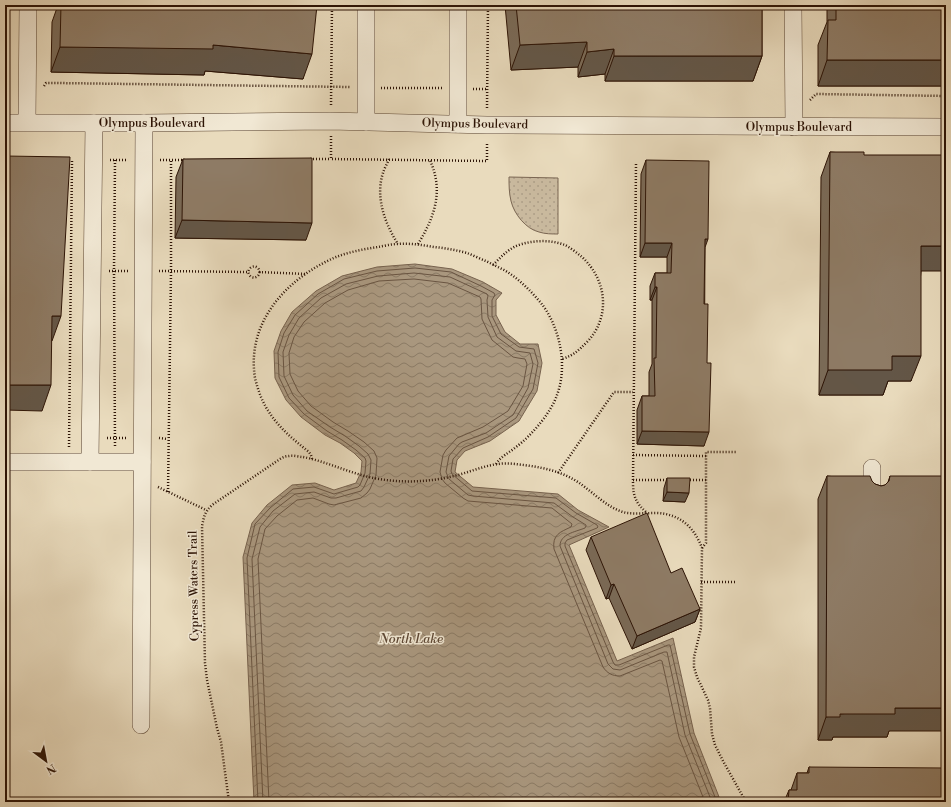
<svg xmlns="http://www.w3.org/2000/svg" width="951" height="807" font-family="'Libre Bodoni',serif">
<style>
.grass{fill:url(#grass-dots);stroke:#7a6652}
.water{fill:url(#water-waves);stroke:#77624e}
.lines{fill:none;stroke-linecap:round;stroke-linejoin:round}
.shore{stroke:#6a5542;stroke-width:1}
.minor-casing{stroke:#5b4533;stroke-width:18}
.path{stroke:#2c1305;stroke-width:2.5;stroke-dasharray:1 2;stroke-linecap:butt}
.minor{stroke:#f1e8d4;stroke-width:17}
.wall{fill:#7a6a57;stroke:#2c1305}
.shaded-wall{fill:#635647;stroke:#2c1305}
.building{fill:#8e7b65;stroke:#2c1305}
.labels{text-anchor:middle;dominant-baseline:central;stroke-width:3;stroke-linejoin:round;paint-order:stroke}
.street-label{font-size:12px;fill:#2c1305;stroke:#f1e8d4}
.water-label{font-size:13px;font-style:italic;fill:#5e4835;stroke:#f1e8d4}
</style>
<defs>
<pattern id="grass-dots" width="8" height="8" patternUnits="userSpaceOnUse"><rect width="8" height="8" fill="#c9b99e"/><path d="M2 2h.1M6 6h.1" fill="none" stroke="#ad9e87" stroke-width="1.8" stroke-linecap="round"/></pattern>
<pattern id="water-waves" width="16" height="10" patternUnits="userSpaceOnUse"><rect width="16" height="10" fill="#a9977e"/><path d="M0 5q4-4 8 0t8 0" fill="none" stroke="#8a7a65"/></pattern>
</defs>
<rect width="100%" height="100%" fill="#e9dbbd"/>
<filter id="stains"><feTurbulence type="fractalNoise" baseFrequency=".005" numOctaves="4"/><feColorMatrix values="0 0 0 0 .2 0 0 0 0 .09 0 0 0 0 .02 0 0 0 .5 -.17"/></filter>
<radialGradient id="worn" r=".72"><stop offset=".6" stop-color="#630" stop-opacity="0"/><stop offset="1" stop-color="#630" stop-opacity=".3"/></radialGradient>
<!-- grass -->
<path class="grass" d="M509,177L558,178V234C552,234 545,234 539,232C526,229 514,214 511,201C509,193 509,185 509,177Z"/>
<!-- water -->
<polygon class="water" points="415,264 452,269 483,282 502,293 496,300 496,315 505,332 520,344 538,344 542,363 537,391 519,421 490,441 465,451 457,460 455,472 473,487 558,494 578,510 609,527 569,545 617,661 673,638 694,733 721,802 254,802 243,557 252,523 267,505 292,485 315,483 334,490 356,483 361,472 362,461 354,453 340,443 325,435 301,417 286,400 275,378 274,351 281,331 292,312 316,291 342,276 377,267"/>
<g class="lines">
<!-- shore -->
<g class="shore">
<polyline points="258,802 247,558 255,524 270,508 293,489 314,487 334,494 358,487 360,485 365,473 366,461 365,458 356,450 342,440 327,431 304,414 289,398 279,377 278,352 284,333 295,315 318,294 344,279 377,271 415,268 451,272 481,286 494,293 495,295 492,300 492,316 501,334 519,347 534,349 538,363 533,389 516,418 488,437 463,448 453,459 451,471 452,474 472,491 556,498 576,513 597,525 598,527 597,528 567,540 565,543 565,546 613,662 615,665 619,665 668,645 670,645 690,734 717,802"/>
<path d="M263,802L252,559L260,527L273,511L295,494L314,492L331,498H336L361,491L364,487L370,474L371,460L368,454L359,446L345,436L330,427L307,411L293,395L284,376L283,352L289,335L299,318L321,298L346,284L378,276L414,273L450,277L487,294L488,296L487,300L488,317L497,337L516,351L530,353L533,364L528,388L513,415L486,433L462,442L459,444L449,456L446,472L449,479L468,495L473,496L554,503L573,517L586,525V526L585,528C575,532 560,534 560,546L608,664L613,669L620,670L664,652H667L685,735L712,802"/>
<path d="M269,802L258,559L265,529L277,516L297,500L313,498L329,504L334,505L361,498L367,493L370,489L376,475L377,458L374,451L364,442L348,431L333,422L311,406L298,391L290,374L289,353L294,337L304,322L325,303L348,290L379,281L414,279L448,283L480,297L481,299L482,319L492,340L513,357L518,358L525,359L527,364L523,386L508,411L483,427L457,438L446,450L443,455L440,472L442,479L445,483L463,498L468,501L552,508L572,524L571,527C560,532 552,535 554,549L603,667C607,673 612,676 620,676L660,660L662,661L679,737L705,802"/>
</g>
<defs>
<g id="minor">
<polyline points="366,5 366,122"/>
<polyline points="458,5 458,124"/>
<polyline points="793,5 794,127"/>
<polyline points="27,122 28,5"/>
<polyline points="5,123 144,123 330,121 487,125 946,127"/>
<polyline points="5,462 90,462 94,123"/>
<polyline points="90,462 142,462"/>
<polyline points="872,499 872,468"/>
<polyline points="141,725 144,123"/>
</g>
</defs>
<!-- minor casing -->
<use href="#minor" class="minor-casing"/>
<!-- path -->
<g class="path">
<polyline points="44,86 46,83 57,83 350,87"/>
<polyline points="381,88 442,88"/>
<polyline points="473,89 487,89"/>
<polyline points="810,100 816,94 946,96"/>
<polyline points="331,105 332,5"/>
<polyline points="487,108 488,5"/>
<polyline points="331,136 331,159 487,161 487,142"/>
<polyline points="310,159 331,159"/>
<path d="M389,159C387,164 384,169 383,173C375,197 385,224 398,244"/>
<polyline points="110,160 127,160"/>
<polyline points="160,160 185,160"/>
<path d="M636,164L633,482C633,497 636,503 647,513"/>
<path d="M418,244C431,223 441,200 435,175C434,170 432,165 430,160"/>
<path d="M493,265C502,256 510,247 522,244C536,240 552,240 565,245C571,248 577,253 582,257C607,280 611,317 587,342C578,351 574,355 562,359"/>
<circle cx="254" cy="272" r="5.5"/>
<polyline points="109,271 128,271"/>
<polyline points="159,271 248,272"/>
<polyline points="259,272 305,274"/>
<polyline points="107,438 126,438"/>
<polyline points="159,438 168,439"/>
<polyline points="115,446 114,271 115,160"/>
<polyline points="69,447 72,160"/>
<polyline points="633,455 706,456"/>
<path d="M312,459L311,455L309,452C294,440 279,428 269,412C262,402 258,390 255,378C246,322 287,278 336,257C349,252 364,249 378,247C384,246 391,244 398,244C410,243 422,245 434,247C445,248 456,250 467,253C473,255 480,259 486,261C492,264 498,267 504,270C518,278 530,290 541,303C560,327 568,366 557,395C551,413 531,436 516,447C509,453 501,456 496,464"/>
<polyline points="558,473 614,392 633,392"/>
<polyline points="633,480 670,480"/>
<polyline points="687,480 706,480"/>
<polyline points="158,487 206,510"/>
<polyline points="168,492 171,271 171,160"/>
<polyline points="702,548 706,543 706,452 736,452"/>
<polyline points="701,582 735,582"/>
<path d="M229,802L221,742L217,728L207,680L205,663L202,526C204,516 205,512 212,505L280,459C283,457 286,456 289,456C294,455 299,457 303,457C329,462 353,475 379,479C403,483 430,482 454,476C475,471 492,461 515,464C534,466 554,469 571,478C589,487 606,509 627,513C637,514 647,513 657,513C680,514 694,527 702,548L701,628L694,657V667L697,677L708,700L710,708L712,734L715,745L723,761L746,802"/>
</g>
<!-- minor -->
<use href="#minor" class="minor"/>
</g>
<!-- wall -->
<g class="wall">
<polygon points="58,5 317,5 303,79 205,71 204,75 51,72 52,22"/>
<polygon points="505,5 762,5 762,56 753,81 605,81 605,74 578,77 578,67 511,70"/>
<polygon points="827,5 946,5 946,86 818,86 818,45 827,22"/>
<polygon points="830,152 864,155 921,271 911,381 888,381 883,395 819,395 821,177"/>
<polygon points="183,159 306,240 175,238 176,177"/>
<polygon points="646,160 705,248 704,446 637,444 637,410 642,396 649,396 649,372 652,364 652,300 650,300 650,286 655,273 667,273 667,257 640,257 641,174"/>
<polygon points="827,476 872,481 875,484 881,486 885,485 888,482 890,476 889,731 887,737 833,737 832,740 818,740 818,499"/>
<polygon points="667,478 685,502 663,501 664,488"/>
<polygon points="591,537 671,573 700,609 695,622 632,649 609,598 606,599 586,550"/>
<polygon points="809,767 946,802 784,802 789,790 791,790 797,773 807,773"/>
</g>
<!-- shaded-wall -->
<g class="shaded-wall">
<polygon points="587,42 578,67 511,70 520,45"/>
<polygon points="213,45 312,54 303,79 205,71 204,75 51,72 60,47"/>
<polygon points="614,49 605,74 578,77 587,52"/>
<polygon points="614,56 762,56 753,81 605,81"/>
<polygon points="827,60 946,60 946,86 818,86"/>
<polygon points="182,220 312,223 306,240 175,238"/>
<polygon points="705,239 708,239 703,253"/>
<polygon points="645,243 672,243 667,257 640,257"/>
<polygon points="921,246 946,246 946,271 912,271"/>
<polygon points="655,287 657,287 652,300 650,300"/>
<polygon points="52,316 61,316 52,341 43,341"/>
<polygon points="892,356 921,356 911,381 888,381 883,395 819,395 828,370"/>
<polygon points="5,385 51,385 42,411 5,410"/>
<polygon points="642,431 709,432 704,446 637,444"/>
<polygon points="667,492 689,493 685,502 663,501"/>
<polygon points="614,584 609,598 606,599 611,585"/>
<polygon points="700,609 695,622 632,649 637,636"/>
<polygon points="895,708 946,708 946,731 889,731 887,737 833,737 832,740 818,740 826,717 840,714"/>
</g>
<!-- building -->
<g class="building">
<polygon points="61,5 317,5 312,54 213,45 213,49 60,47"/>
<polygon points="516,5 762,5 762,56 614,56 614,49 587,52 587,42 520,45"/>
<polygon points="836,5 946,5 946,60 827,60 828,20 836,20"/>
<polygon points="830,152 864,152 864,155 946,155 946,246 921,246 921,356 892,356 892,370 828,370"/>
<polygon points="5,156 70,157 61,316 52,316 51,385 5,385"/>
<polygon points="312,158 312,223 182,220 183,159"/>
<polygon points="646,160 709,161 708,239 705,239 704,304 708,304 707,363 711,363 709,432 642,431 642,396 655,396 654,358 656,358 657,287 655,287 655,273 671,273 672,243 645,243"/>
<polygon points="827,476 870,476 872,481 875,484 881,486 885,485 889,481 890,476 946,476 946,708 895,708 895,714 840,714 840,717 826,717"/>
<polygon points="667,478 690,478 689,493 667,492"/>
<polygon points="647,513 671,573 682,568 700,609 637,636 614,584 611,585 591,537"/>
<polygon points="809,767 946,768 946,802 788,802 789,790 797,790 797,773 809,773"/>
</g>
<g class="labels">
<!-- street labels -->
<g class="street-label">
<text x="152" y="123">Olympus Boulevard</text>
<text transform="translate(475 124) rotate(1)">Olympus Boulevard</text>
<text x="799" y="127">Olympus Boulevard</text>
<text transform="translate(194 586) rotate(-91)">Cypress Waters Trail</text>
</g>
<!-- water labels -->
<g class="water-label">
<text x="411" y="639">North Lake</text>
</g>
</g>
<!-- margin -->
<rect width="951" height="807" fill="none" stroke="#e9dbbd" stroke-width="20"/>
<rect x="6" y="6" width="939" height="795" fill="none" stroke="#2c1305" stroke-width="2"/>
<rect x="10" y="10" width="931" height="787" fill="none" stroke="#2c1305"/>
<!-- north arrow -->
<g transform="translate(46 761) rotate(148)" stroke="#f1e8d4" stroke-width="3" paint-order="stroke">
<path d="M0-3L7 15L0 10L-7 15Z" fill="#2c1305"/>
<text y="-6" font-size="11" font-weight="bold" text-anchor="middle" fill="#2c1305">N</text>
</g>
<rect width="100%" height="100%" filter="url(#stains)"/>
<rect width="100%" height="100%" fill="url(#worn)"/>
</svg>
